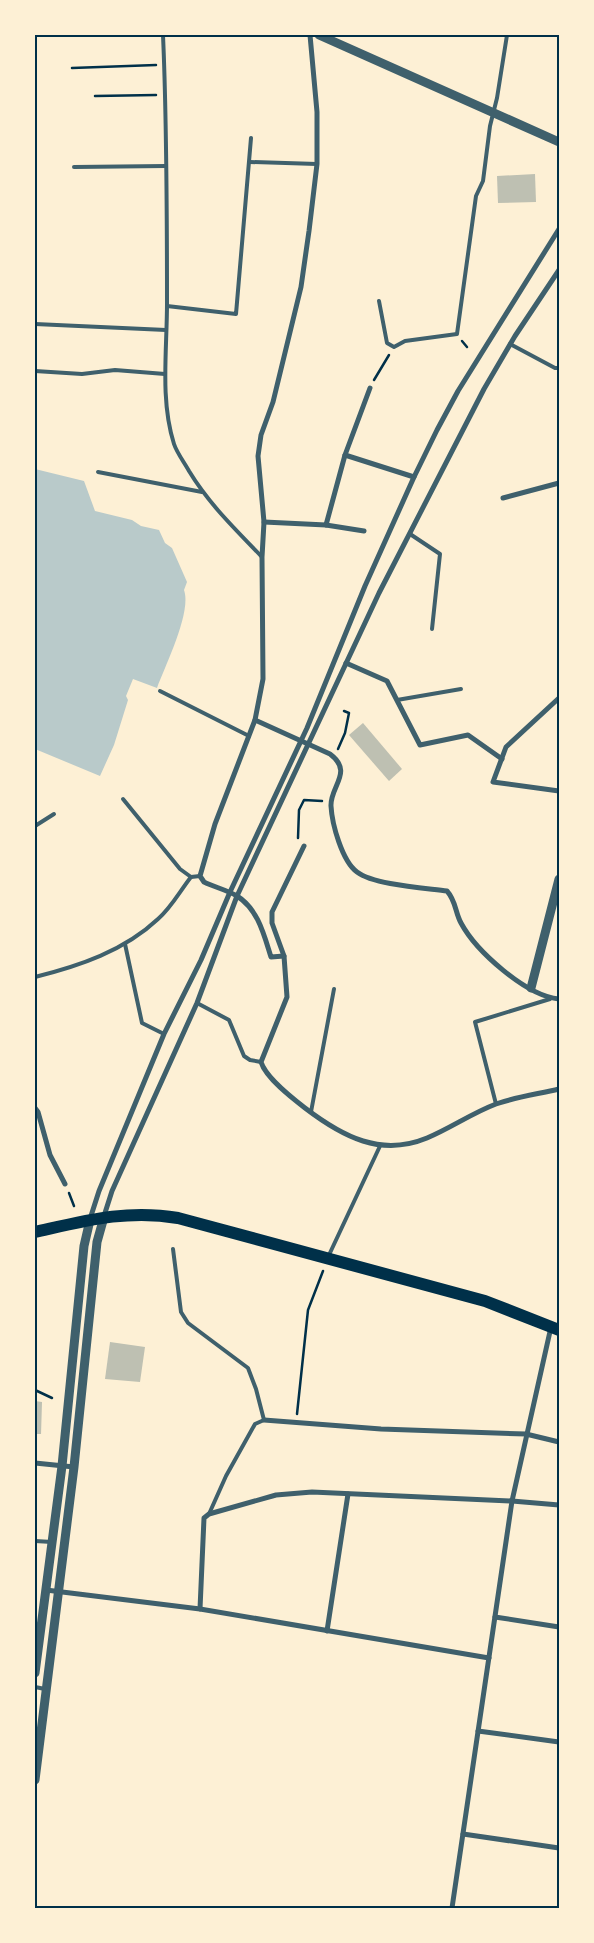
<svg xmlns="http://www.w3.org/2000/svg" width="594" height="1943" font-family="'Nunito Sans',sans-serif">
<style>
.green{fill:#b9caca}
.building{fill:#bec0b2}
.lines{fill:none;stroke-linecap:round;stroke-linejoin:round}
.path{stroke:#003049;stroke-width:2.5}
.service{stroke:#3f606c;stroke-width:4}
.minor{stroke:#3f606c;stroke-width:5}
.tertiary{stroke:#3f606c;stroke-width:9}
.trunk{stroke:#003049;stroke-width:12}
.neatline{fill:none;stroke:#003049;stroke-width:2}
</style>
<rect width="100%" height="100%" fill="#fdf0d5"/>
<!-- green -->
<path class="green" d="M35,469L84,481L95,511L132,520L141,526L159,530L165,543L172,548L187,582L184,590C192,612 165,666 157,688L133,679L126,696L128,700L114,745L100,776L35,749Z"/>
<!-- building -->
<g class="building">
<polygon points="535,174 536,202 498,203 497,176"/>
<polygon points="363,723 402,769 389,781 349,735"/>
<polygon points="110,1342 145,1347 140,1382 105,1379"/>
<polygon points="35,1401 42,1402 41,1434 35,1434"/>
</g>
<g class="lines">
<!-- path -->
<g class="path">
<polyline points="72,68 156,65"/>
<polyline points="95,96 156,95"/>
<polyline points="462,341 467,347"/>
<polyline points="374,380 389,355"/>
<polyline points="338,749 345,733 349,713 344,711"/>
<polyline points="298,838 299,810 304,800 322,801"/>
<polyline points="69,1193 74,1206"/>
<polyline points="35,1390 52,1398"/>
<polyline points="297,1414 308,1310 323,1271"/>
</g>
<!-- service -->
<g class="service">
<path d="M163,35C167,125 167,215 167,304C167,350 160,400 174,444C177,453 184,462 189,471C209,504 235,529 262,557"/>
<polyline points="250,162 317,164"/>
<polyline points="74,167 166,166"/>
<polyline points="379,301 387,343 394,347 405,341 457,334 476,196 483,181 490,126 497,98 507,35"/>
<polyline points="167,306 236,314 251,138"/>
<polyline points="35,324 166,330"/>
<polyline points="510,344 555,368 559,368"/>
<polyline points="35,371 82,374 115,370 165,374"/>
<polyline points="98,472 202,492"/>
<polyline points="410,534 440,554 432,629"/>
<polyline points="160,691 249,736"/>
<polyline points="397,700 461,689"/>
<polyline points="123,799 180,869 191,877"/>
<polyline points="35,826 54,814"/>
<polyline points="125,944 142,1023 164,1034"/>
<path d="M35,977C79,966 124,951 158,919C171,908 180,891 191,877L200,876"/>
<polyline points="197,1003 229,1020 244,1056 250,1060 261,1062"/>
<polyline points="496,1104 475,1022 550,999"/>
<polyline points="311,1112 334,989"/>
<polyline points="173,1249 181,1312 188,1323 248,1368 256,1389 264,1420 255,1424 226,1476 209,1514"/>
<polyline points="329,1255 380,1146"/>
<polyline points="35,1541 52,1542"/>
<polyline points="35,1687 45,1689"/>
</g>
<!-- minor -->
<g class="minor">
<polyline points="345,455 414,477"/>
<polyline points="503,498 559,483"/>
<polyline points="264,522 326,525 364,531"/>
<polyline points="326,525 345,455 370,388"/>
<polyline points="346,663 387,681 420,745 468,735 502,759"/>
<polyline points="559,698 506,747 493,782 559,791"/>
<path d="M255,720L330,754C354,772 330,786 331,806C332,824 342,861 357,872C374,885 425,888 447,891C456,901 455,912 461,923C476,951 526,996 559,999"/>
<path d="M304,846L272,912V923L284,956L287,997L261,1062C266,1078 292,1098 305,1108C343,1137 381,1157 427,1138C451,1128 472,1113 496,1104C516,1097 538,1094 559,1089"/>
<path d="M284,956L271,957C264,935 258,909 237,896C227,890 214,887 204,882L200,876L215,824L255,720L263,679L262,557L264,522L258,456L261,435L273,402L301,287L309,231L317,164V112L310,35"/>
<polyline points="35,1108 38,1112 50,1155 65,1184"/>
<polyline points="104,1216 112,1191 197,1003 237,896 379,593 484,389 515,336 559,270"/>
<polyline points="90,1219 99,1191 164,1034 201,960 230,892 307,728 365,586 414,477 437,430 458,391 559,229"/>
<polyline points="264,1420 381,1429 526,1434 559,1442"/>
<polyline points="35,1463 74,1467"/>
<polyline points="46,1590 200,1609 489,1658"/>
<polyline points="200,1609 204,1518 209,1514 276,1495 312,1492 512,1501 559,1505"/>
<polyline points="495,1617 559,1627"/>
<polyline points="327,1631 348,1494"/>
<polyline points="478,1731 559,1742"/>
<polyline points="463,1834 559,1848"/>
<polyline points="452,1908 512,1501 551,1327"/>
</g>
<!-- tertiary -->
<g class="tertiary">
<polyline points="319,35 559,142"/>
<polyline points="531,988 559,879"/>
<polyline points="35,1673 62,1466 84,1246 90,1220"/>
<polyline points="35,1780 74,1467 97,1242 104,1217"/>
</g>
<!-- trunk -->
<path class="trunk" d="M35,1232C84,1221 127,1209 178,1218L485,1301L559,1330"/>
</g>
<!-- border -->
<rect width="594" height="1943" fill="none" stroke="#fdf0d5" stroke-width="72"/>
<rect x="36" y="36" width="522" height="1871" class="neatline"/>
</svg>
